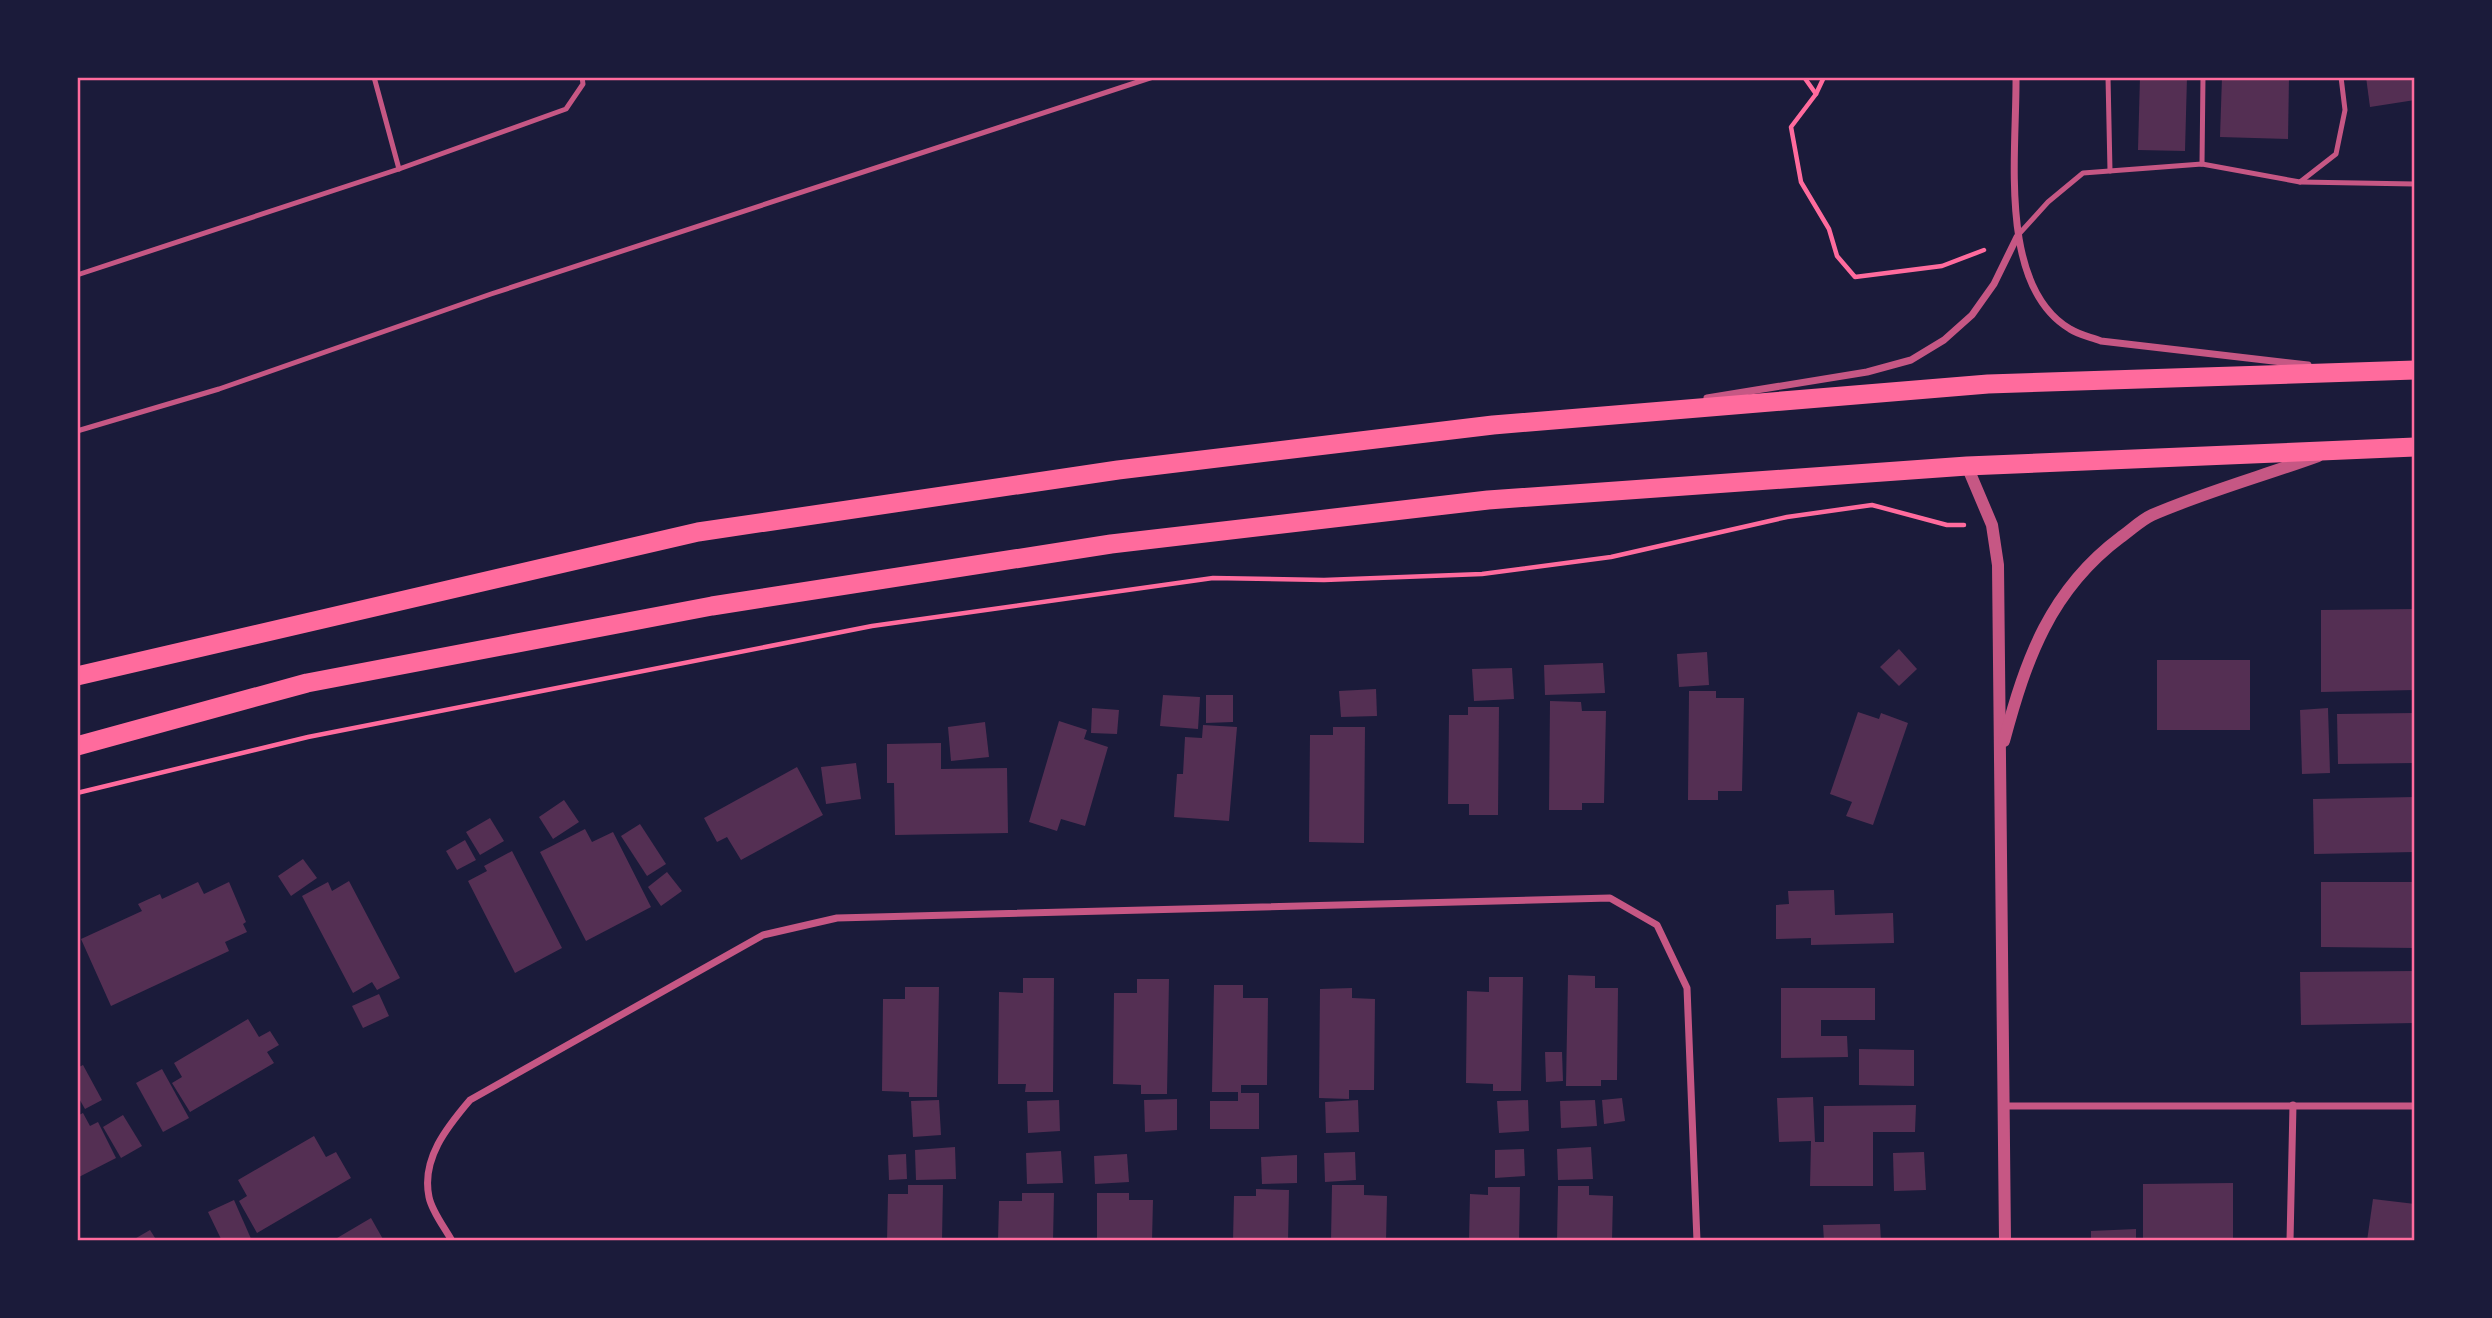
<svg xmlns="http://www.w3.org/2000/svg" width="2492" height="1318" font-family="Montserrat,sans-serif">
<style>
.building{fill:#542f53}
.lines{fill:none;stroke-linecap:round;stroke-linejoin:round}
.path{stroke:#ff6b9d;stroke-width:4.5}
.service{stroke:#c65784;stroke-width:5}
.minor{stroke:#c65784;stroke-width:7}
.tertiary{stroke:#c65784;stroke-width:12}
.trunk{stroke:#ff6b9d;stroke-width:19}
.neatline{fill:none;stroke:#ff6b9d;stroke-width:2.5}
</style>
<rect width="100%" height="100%" fill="#1b1b3a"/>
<!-- building -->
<g class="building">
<polygon points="2140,77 2187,77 2185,151 2138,150"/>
<polygon points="2222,77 2289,77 2288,139 2220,137"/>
<polygon points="2366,77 2415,77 2415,100 2370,107"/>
<polygon points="2415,609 2415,690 2321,692 2321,610"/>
<polygon points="1899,649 1917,669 1899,686 1880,667"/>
<polygon points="1707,652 1709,685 1679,687 1677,654"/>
<rect x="2157" y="660" width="93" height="70"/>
<polygon points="1603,663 1605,693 1545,695 1544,665"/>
<polygon points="1512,668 1514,699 1474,701 1472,669"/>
<polygon points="1376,689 1377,716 1341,717 1339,691"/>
<polygon points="1689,691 1716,691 1716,698 1744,698 1742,791 1718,791 1718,800 1688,800"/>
<polygon points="1163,695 1200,697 1198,729 1160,726"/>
<polygon points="1206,695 1233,695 1233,722 1206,723"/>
<polygon points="1550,701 1581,702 1582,711 1606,711 1604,803 1582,803 1582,810 1549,810"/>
<polygon points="1468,707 1499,707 1498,815 1469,815 1469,804 1448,804 1449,715 1468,715"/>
<polygon points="1092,708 1119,710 1117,734 1091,733"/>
<polygon points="2328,708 2330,773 2302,774 2300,710"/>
<polygon points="1858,712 1879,719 1881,713 1908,723 1873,825 1846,816 1852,802 1830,794"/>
<polygon points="2415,713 2415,763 2338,764 2337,714"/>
<polygon points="1059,721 1087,730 1084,739 1108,747 1085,826 1061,819 1057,831 1029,822"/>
<polygon points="985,722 989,757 951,761 948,727"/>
<polygon points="1203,725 1237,727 1229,821 1174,817 1177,774 1183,774 1185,737 1202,738"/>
<polygon points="1333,727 1365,727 1364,843 1309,842 1310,735 1333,735"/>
<polygon points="941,743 941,769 1007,768 1008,833 895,835 894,783 887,783 887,744"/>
<polygon points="856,763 861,799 826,804 821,767"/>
<polygon points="797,767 823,815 741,860 727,837 717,842 704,818"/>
<polygon points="2415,797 2415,852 2314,854 2313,799"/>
<polygon points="564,800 579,822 553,839 539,817"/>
<polygon points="490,818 504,841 480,855 466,832"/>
<polygon points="640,824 666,864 647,876 621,836"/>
<polygon points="585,829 592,842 613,832 651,907 586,941 540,852"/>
<polygon points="465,840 476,860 457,870 446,851"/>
<polygon points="512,851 562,948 515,973 468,881 487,871 484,866"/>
<polygon points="303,859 317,878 291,896 278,876"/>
<polygon points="667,872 682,891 661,906 648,887"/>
<polygon points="349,881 400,978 377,990 372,982 353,993 302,896 328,882 332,891"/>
<polygon points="198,882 204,894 229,882 246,922 243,924 247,932 225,942 229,951 111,1006 81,939 142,911 138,904 160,894 162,899"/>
<polygon points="2321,882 2415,882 2415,948 2321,947"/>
<polygon points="1834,890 1835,915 1893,913 1894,943 1811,945 1811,938 1776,939 1776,905 1789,904 1788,891"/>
<polygon points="2415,971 2415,1023 2301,1025 2300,972"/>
<polygon points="1568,975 1595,976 1595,988 1618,988 1617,1080 1601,1080 1601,1086 1566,1086"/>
<polygon points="1489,977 1523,977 1521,1091 1493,1091 1493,1084 1466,1083 1467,991 1489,992"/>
<polygon points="1023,978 1054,978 1053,1092 1025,1092 1026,1084 998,1084 999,992 1023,993"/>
<polygon points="1137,979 1169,979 1167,1094 1141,1094 1141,1085 1113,1084 1114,993 1137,993"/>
<polygon points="1214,985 1243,985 1243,998 1268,998 1267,1085 1241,1085 1241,1093 1259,1093 1259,1129 1210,1129 1210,1101 1238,1101 1238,1092 1212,1092"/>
<polygon points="905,987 939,987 937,1097 909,1097 909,1092 882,1091 883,999 905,999"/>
<polygon points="1352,988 1352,998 1375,999 1374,1090 1349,1090 1349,1099 1319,1098 1320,989"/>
<polygon points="1781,988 1875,988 1875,1020 1821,1020 1821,1036 1847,1036 1848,1057 1781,1058"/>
<polygon points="379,994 389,1016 363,1028 352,1006"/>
<polygon points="248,1019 259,1037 270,1031 279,1045 267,1052 274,1063 190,1112 172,1083 182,1077 174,1063"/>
<polygon points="1859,1049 1914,1050 1914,1086 1859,1085"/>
<polygon points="1545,1052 1562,1052 1563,1081 1546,1082"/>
<polygon points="83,1065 102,1100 85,1109 77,1095 77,1068"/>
<polygon points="162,1069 189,1118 163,1132 136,1083"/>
<polygon points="1813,1097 1815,1142 1824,1142 1824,1106 1916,1105 1915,1132 1873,1132 1873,1186 1810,1186 1811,1141 1779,1142 1777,1098"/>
<polygon points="1622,1098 1625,1121 1604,1124 1602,1100"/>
<polygon points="1177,1099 1177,1130 1145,1132 1144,1100"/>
<polygon points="939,1100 941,1135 913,1137 911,1101"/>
<polygon points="1059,1100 1060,1131 1028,1133 1027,1101"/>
<polygon points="1358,1100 1359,1132 1326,1133 1325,1102"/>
<polygon points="1528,1100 1529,1131 1499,1133 1497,1101"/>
<polygon points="1595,1100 1597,1126 1561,1128 1560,1101"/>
<polygon points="83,1113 90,1126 98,1122 116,1158 77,1178 77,1116"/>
<polygon points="123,1115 142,1146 121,1158 103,1127"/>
<polygon points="314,1136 326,1157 336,1152 351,1178 257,1233 239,1201 247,1196 238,1180"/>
<polygon points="955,1147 956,1179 916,1180 915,1150"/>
<polygon points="1591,1147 1593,1179 1558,1180 1557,1149"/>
<polygon points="1524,1149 1525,1176 1495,1178 1495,1150"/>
<polygon points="1061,1151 1063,1183 1027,1184 1026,1153"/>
<polygon points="1355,1152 1356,1180 1325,1182 1324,1153"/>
<polygon points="1924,1152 1926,1190 1894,1191 1893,1153"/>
<polygon points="906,1154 907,1179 889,1180 888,1155"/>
<polygon points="1127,1154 1129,1182 1095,1184 1094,1156"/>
<polygon points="1297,1155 1297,1183 1262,1184 1261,1157"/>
<polygon points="2233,1183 2233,1241 2143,1241 2143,1184"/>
<polygon points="908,1185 943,1185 942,1241 887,1241 888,1194 908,1194"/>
<polygon points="1332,1185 1364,1185 1364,1195 1387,1196 1386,1241 1331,1241"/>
<polygon points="1558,1186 1589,1186 1589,1195 1613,1196 1612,1241 1557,1241"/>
<polygon points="1488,1187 1520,1187 1519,1241 1469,1241 1470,1194 1488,1195"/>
<polygon points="1256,1189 1289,1190 1288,1241 1233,1241 1234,1196 1256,1196"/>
<polygon points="1022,1193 1054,1193 1053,1241 998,1241 999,1201 1022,1201"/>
<polygon points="1097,1193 1129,1193 1129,1200 1153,1200 1152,1241 1097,1241"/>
<polygon points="2373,1199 2415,1204 2415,1241 2367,1241"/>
<polygon points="234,1200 252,1241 222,1241 208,1212"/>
<polygon points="371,1218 384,1241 332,1241"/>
<polygon points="1880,1224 1881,1241 1824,1241 1823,1225"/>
<polygon points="2136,1229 2136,1241 2091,1241 2091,1231"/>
<polygon points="150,1230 157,1241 131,1241"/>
</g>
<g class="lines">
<!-- path -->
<g class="path">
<polyline points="1804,77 1816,94"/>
<polyline points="1824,77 1816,94 1791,127 1801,182 1829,229 1837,256 1855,277 1942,266 1984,250"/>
<polyline points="77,793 308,737 872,626 1213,578 1324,580 1482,574 1611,557 1787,517 1872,505 1947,525 1964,525"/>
</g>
<!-- service -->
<g class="service">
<polyline points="374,77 399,169"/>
<polyline points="2108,77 2110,171"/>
<polyline points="2202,164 2203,77"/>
<polyline points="2300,182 2415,184"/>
<polyline points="2019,234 2048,202 2083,173 2202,164 2300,182 2336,154 2345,110 2341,77"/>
<polyline points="77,275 399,169 566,109 583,84 582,77"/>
<polyline points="77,431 219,389 491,294 1153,77"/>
</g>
<!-- minor -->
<g class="minor">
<path d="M2016,77C2017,149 1997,286 2070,329C2079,335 2091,337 2101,341L2308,365"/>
<polyline points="1707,398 1867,372 1911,360 1944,340 1972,315 1994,284 2017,237"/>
<polyline points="2003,1106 2415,1106"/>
<path d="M452,1241C445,1228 432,1212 429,1197C421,1159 447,1127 470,1100L763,935L837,918L1610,898L1657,925L1687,988L1697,1241"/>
<polyline points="2290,1241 2293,1105"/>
</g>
<!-- tertiary -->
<g class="tertiary">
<polyline points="1967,466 1992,525 1998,565 2005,1241"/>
<path d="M2004,741C2026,659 2050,590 2121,537C2131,530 2141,520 2152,515C2205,492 2263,476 2318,456"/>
</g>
<!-- trunk -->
<g class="trunk">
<polyline points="77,676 698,532 1118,470 1493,425 1988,384 2415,370"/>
<polyline points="77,746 307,683 712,606 1111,544 1488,500 1967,466 2415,447"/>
</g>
</g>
<!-- border -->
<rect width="2492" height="1318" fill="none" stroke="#1b1b3a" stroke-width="158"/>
<rect x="79" y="79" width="2334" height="1160" class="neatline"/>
</svg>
